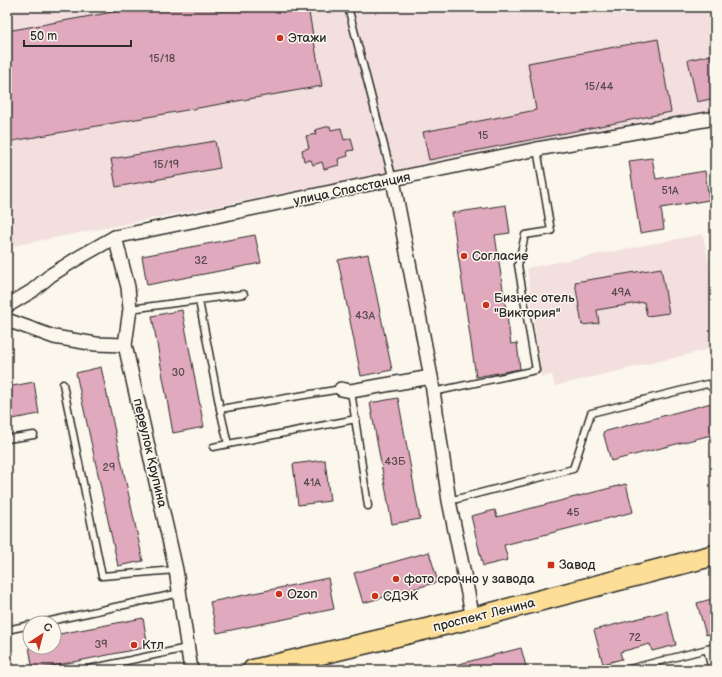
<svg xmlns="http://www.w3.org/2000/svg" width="722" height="677" font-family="'Balsamiq Sans',sans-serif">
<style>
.built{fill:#f3e0de}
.building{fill:#e1a9bd;stroke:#2b2b2b}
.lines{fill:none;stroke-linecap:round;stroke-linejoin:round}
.service-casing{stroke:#2b2b2b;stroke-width:9}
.minor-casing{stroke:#2b2b2b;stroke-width:16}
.primary-casing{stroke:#2b2b2b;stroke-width:23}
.service{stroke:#fbf7ec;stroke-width:6}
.minor{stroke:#fbf7ec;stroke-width:13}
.primary{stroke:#fdde96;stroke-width:20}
.poi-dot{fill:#c8321e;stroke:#fbf7ec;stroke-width:1.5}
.labels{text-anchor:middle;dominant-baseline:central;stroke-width:3;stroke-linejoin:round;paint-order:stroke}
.number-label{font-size:11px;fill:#584a50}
.poi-label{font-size:13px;fill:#2b2b2b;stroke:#fbf7ec;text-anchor:start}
.street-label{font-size:13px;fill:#2b2b2b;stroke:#fbf7ec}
</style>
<rect width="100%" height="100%" fill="#fbf7ec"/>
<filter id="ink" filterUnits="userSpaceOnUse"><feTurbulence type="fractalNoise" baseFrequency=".025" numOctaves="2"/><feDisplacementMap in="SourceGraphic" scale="8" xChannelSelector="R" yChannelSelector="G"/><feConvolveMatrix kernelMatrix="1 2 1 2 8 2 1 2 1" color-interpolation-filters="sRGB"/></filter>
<g filter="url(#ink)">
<!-- built -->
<g class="built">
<polygon points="7,7 715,7 715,110 7,247"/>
<polygon points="703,234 715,292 715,348 555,386 552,375 541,377 527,268"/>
</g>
<!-- building -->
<g class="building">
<polygon points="141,7 308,7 322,86 7,142 7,31"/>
<polygon points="658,39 671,112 429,160 423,132 536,110 528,63"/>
<polygon points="715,54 715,98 697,102 688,60"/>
<polygon points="330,126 331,130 341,128 344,140 351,138 354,150 347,151 348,156 338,159 339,165 324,169 322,162 313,165 311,160 304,161 302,150 309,148 306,136 316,134 315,130"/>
<polygon points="215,141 220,168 116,187 111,159"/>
<polygon points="652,158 656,179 705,171 709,200 661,208 664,229 640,233 629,161"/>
<polygon points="506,205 510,233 495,235 511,344 517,343 520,369 476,377 452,213"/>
<polygon points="255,235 261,263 147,285 142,256"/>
<polygon points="368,254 392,370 361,376 338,260"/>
<polygon points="661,268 669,313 647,316 644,302 597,310 599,323 582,325 575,282"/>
<polygon points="182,310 204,427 173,433 152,316"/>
<polygon points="101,367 143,561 118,566 76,373"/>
<polygon points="34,382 39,414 7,420 7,387"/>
<polygon points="398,398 420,519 392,524 370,403"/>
<polygon points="715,402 715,434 611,461 603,432"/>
<polygon points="325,460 330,501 298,505 293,464"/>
<polygon points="626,484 633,512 504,545 508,560 483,566 471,516 495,510 497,517"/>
<polygon points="429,552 438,582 363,603 354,573"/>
<polygon points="328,578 334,609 217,633 210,602"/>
<polygon points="715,598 715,632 706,635 697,603"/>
<polygon points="667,611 676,645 652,651 650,644 620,652 622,659 603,664 594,630"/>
<polygon points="143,618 148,647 33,670 29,647 54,647 54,635"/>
<polygon points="521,648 527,670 452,670 451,666"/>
</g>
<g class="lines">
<defs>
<g id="service">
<polyline points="348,7 393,180"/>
<polyline points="199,301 220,409 228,444"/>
<polyline points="130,309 244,294"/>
<polyline points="63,384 102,576 176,570"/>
<polyline points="351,391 368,506"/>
<polyline points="433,392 536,370 518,265 525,235 551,231 537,149"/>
<polyline points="220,409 341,389"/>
<polyline points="7,439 34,435"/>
<polyline points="213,447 356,419"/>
<polyline points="449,501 573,469 591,413 707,384 715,390"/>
<polyline points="41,623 180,593"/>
<polyline points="7,630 30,625"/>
<polyline points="707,649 712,670"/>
<polyline points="84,670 187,648"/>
<polyline points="625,670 715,647"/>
</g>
<g id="minor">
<polyline points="393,180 431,377 449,501 473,618"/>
<polyline points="115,237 128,287 130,309 125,345 176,570 191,670"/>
<polyline points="7,306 32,291 51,275 78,258 115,237 537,149 715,118"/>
<polyline points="7,320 54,337 96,344 125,345"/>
<polyline points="341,389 351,391 431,377"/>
</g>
<polyline id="primary" points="253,670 473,618 715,555"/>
</defs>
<!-- service casing -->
<use href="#service" class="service-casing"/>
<!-- minor casing -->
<use href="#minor" class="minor-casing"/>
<!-- primary casing -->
<use href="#primary" class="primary-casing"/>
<!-- service -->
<use href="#service" class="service"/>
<!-- minor -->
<use href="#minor" class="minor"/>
<!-- primary -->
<use href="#primary" class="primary"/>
</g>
</g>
<!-- markers -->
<g class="poi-dot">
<circle cx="280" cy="38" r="4"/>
<circle cx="464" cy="256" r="4"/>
<circle cx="486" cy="305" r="4"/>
<rect x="547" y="561" width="8" height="8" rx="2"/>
<circle cx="396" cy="579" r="4"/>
<circle cx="279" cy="594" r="4"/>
<circle cx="375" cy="596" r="4"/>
<circle cx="134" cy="645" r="4"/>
</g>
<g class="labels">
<!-- number labels -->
<g class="number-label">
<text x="162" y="58">15/18</text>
<text x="599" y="86">15/44</text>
<text x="483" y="135">15</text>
<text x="166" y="164">15/19</text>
<text x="670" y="190">51А</text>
<text x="201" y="260">32</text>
<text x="621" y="292">49А</text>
<text x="365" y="315">43А</text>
<text x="178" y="372">30</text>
<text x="395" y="461">43Б</text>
<text x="109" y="467">29</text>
<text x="312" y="482">41А</text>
<text x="573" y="512">45</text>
<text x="635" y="637">72</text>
<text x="101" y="644">39</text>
</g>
<!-- poi labels -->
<g class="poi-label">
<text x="288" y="38">Этажи</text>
<text x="472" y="256">Согласие</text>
<text x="494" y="298">Бизнес отель<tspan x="494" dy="15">"Виктория"</tspan></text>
<text x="559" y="565">Завод</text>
<text x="404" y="579">фото срочно у завода</text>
<text x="287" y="594">Ozon</text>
<text x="383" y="596">СДЭК</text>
<text x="142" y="645">Ктл</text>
</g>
<!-- street labels -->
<g class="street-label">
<text transform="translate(352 189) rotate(-12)">улица Спасстанция</text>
<text transform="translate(150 453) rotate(77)">переулок Крупина</text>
<text transform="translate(484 615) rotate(-14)">проспект Ленина</text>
</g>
</g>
<!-- margin -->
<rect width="722" height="677" fill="none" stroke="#fbf7ec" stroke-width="24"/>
<rect x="12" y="12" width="698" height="653" fill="none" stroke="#2b2b2b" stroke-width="1.5" filter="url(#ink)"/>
<!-- north arrow -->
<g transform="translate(42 635) rotate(36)"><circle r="19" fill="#fbf7ec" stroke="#a8a59f"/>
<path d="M0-3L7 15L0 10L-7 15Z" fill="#c8321e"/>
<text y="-6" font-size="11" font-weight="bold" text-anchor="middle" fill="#2b2b2b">С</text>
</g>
<!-- scale -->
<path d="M24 40v6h107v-6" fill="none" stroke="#2b2b2b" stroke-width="2"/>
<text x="30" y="40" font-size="12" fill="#2b2b2b" stroke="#fbf7ec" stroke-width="3" paint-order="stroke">50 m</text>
</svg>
